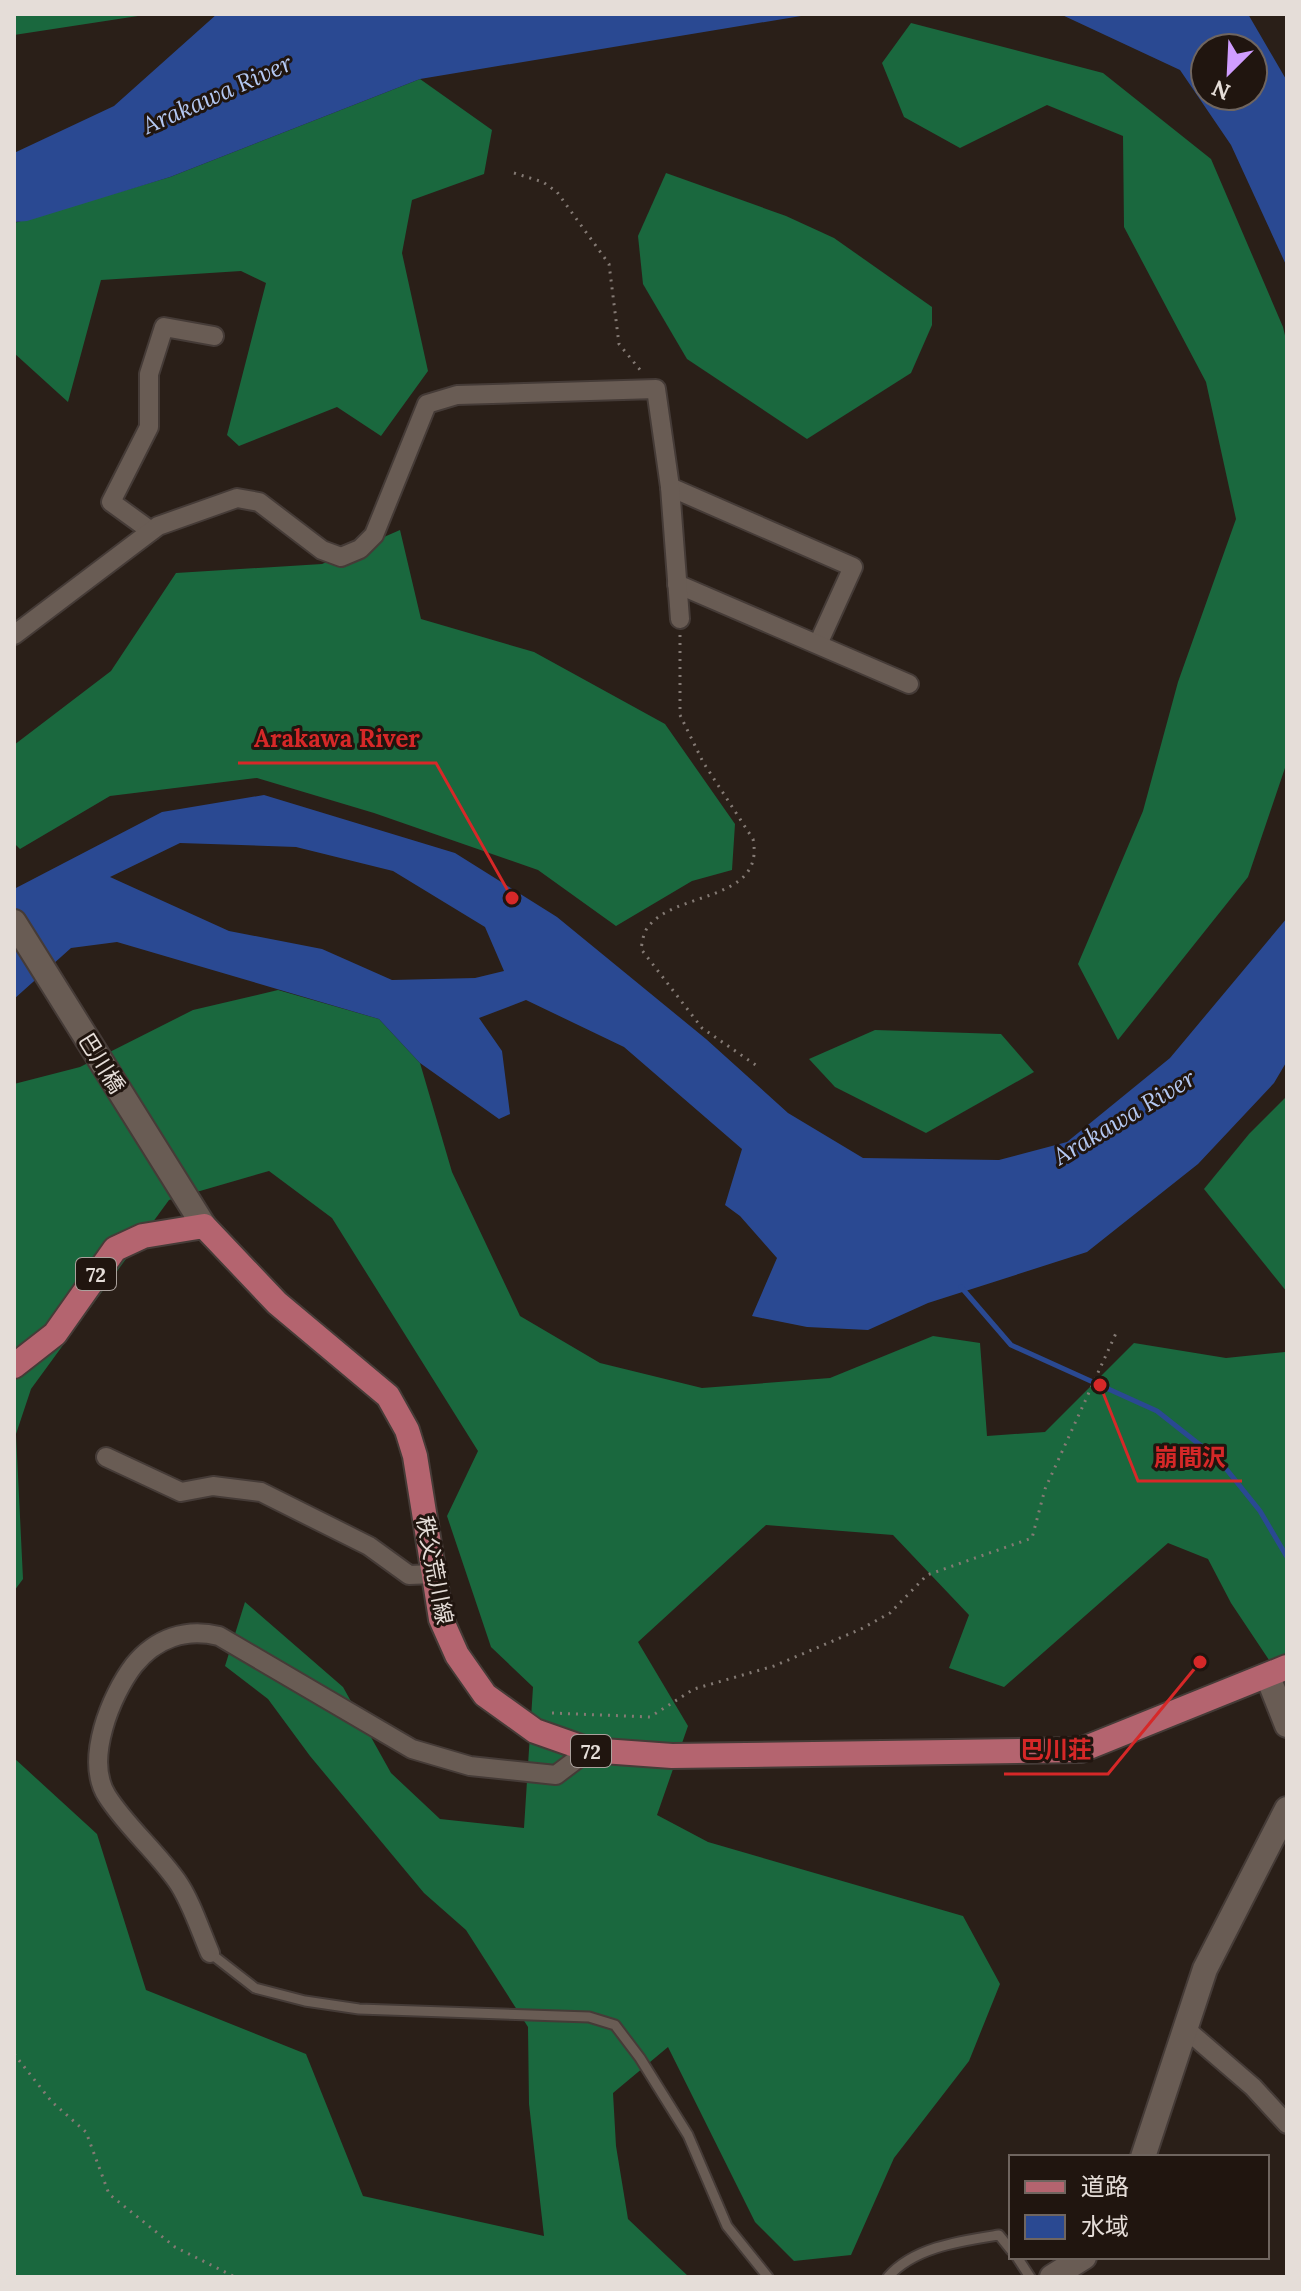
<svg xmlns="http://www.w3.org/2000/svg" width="1301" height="2291" font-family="Lora,'Noto Sans JP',serif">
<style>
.forest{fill:#1a683e}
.water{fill:#2a4992;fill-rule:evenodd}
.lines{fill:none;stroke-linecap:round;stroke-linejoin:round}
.stream{stroke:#2a4992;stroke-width:5}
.service-casing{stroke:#453b37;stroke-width:13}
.minor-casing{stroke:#453b37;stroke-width:22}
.secondary-casing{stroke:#453b37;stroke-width:28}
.primary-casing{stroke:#453b37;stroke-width:28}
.path{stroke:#847a74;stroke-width:3;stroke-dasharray:2 6;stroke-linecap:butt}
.service{stroke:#695c54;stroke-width:9}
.minor{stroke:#695c54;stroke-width:18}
.secondary{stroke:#695c54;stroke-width:24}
.primary{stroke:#b4646f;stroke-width:24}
.labels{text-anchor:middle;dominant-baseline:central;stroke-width:6;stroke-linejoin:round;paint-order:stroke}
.shield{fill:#20150f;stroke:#aaa19c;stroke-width:2}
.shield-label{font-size:20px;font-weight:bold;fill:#e5ddd8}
.street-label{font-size:22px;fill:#e5ddd8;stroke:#20150f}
.water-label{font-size:24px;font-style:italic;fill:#b4c8f2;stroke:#20150f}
.leader{fill:none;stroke:#d62828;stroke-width:3}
.callout-dot{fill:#d62828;stroke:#20150f;stroke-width:3}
.callout-label{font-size:24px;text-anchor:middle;font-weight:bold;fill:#d62828;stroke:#20150f;stroke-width:6;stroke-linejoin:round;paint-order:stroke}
</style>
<rect width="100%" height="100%" fill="#2a1f18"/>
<!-- forest -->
<g class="forest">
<polygon points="14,14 151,14 14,35"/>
<polygon points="911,23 1103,73 1211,159 1283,327 1287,344 1287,762 1248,877 1118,1040 1078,964 1143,811 1178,682 1236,519 1206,382 1124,227 1123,136 1047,105 960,148 904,117 882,63"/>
<polygon points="420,79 492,130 484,174 412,200 402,253 428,371 381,436 337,407 239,446 227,435 266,283 241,271 101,280 68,402 14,353 14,223 170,177"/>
<polygon points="666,173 786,216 834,238 932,307 932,325 911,373 807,439 687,359 643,284 638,236"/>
<polygon points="400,530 421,619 534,652 665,724 735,824 732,870 692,881 616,926 538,870 374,813 257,778 110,796 20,849 14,843 14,745 111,671 176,573 322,564"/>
<polygon points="278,990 379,1019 420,1063 452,1172 520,1316 600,1363 702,1388 830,1378 933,1336 980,1343 987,1436 1045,1432 1134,1343 1226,1358 1285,1352 1287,1339 1287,1687 1231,1603 1208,1559 1168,1543 1004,1687 949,1668 969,1615 893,1535 766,1525 638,1642 688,1726 657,1815 708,1842 963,1916 1000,1984 969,2061 894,2158 851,2255 794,2261 755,2222 668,2047 613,2093 616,2146 628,2219 689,2277 14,2277 14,1758 97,1834 146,1990 306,2054 363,2196 544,2236 529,2104 528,2027 466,1930 424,1893 310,1756 268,1699 225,1666 245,1602 343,1687 391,1773 440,1819 524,1828 533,1687 491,1647 447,1516 478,1451 332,1218 269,1171 169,1200 31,1389 16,1434 23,1579 14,1591 14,1084 80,1067 193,1010"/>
<polygon points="875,1030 1001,1034 1034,1072 926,1133 835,1087 809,1059"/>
<polygon points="1287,1096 1287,1292 1204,1189 1249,1134"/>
</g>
<!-- water -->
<g class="water">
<polygon points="217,14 813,14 420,79 170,177 27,221 14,222 14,153 114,106"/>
<path d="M1060,14H1248L1287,81V267L1231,145L1180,70ZM1205,48H1253V96H1205Z"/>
<path d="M264,795L455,853L557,917L706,1039L788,1113L863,1158L999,1160L1067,1142L1170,1058L1287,918V1061L1274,1083L1198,1164L1087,1252L928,1303L868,1330L807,1327L752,1316L777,1258L740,1216L725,1205L742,1149L624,1047L526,1000L479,1018L502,1051L510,1114L499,1119L420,1063L379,1019L117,942L71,948L14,999V889L162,812ZM180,843L296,847L393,871L485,927L504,971L475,978L392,980L322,949L229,931L110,877Z"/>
</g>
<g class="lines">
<!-- stream -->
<polyline class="stream" points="961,1287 1011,1345 1157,1411 1219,1460 1260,1511 1287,1557"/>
<defs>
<g id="service">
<polyline points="210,1953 255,1988 305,2001 359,2009 589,2017 615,2025 640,2058 688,2135 727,2226 768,2277"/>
<polyline points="1017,2257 1030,2277"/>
<path d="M888,2277C914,2247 961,2241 999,2235L1011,2250"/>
</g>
<g id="minor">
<polyline points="670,487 853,567 818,644"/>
<polyline points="151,531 111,502 149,427 149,374 164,327 214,336"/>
<polyline points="677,584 909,684"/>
<polyline points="14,635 158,526 237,498 259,502 322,550 341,557 360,549 374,535 427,404 457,395 656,389 670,487 680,619"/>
<polyline points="106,1457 181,1492 213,1486 261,1492 369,1546 409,1575 434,1574"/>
<path d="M210,1953C200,1930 191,1901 177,1881C156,1851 126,1826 107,1796C84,1760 111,1695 134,1665C156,1638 186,1628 219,1636L412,1749L470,1766L556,1775L589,1750"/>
<polyline points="1188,2031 1253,2087 1287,2124"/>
</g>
<g id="secondary">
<polyline points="14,922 204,1226"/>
<polyline points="1268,1677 1287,1725"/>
<polyline points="1143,2157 1205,1969 1287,1809"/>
<polyline points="1052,2277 1084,2257"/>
</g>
<polyline id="primary" points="14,1366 55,1334 115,1249 143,1236 204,1226 277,1303 388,1396 407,1430 415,1456 441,1619 457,1655 485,1695 535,1731 589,1750 672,1756 1081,1750 1287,1667"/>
</defs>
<!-- service casing -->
<use href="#service" class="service-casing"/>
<!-- minor casing -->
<use href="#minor" class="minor-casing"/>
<!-- secondary casing -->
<use href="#secondary" class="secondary-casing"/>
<!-- primary casing -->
<use href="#primary" class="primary-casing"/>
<!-- path -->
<g class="path">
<polyline points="514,173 543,182 557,192 609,264 619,344 641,371"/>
<path d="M680,635V715L703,762L753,839C766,904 670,890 646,930C643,935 642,944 641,949L702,1028L760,1068"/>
<polyline points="552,1713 650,1717 694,1689 774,1666 861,1629 890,1613 927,1575 1032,1538 1045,1489 1117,1331"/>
<polyline points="14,2054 52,2102 86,2132 109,2194 175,2247 235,2277"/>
</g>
<!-- service -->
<use href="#service" class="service"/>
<!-- minor -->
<use href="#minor" class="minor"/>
<!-- secondary -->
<use href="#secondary" class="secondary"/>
<!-- primary -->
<use href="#primary" class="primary"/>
</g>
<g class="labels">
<!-- shield labels -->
<g class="shield">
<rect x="76" y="1258" width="40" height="32" rx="6"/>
<rect x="571" y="1735" width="40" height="32" rx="6"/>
</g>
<g class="shield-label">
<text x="96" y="1274">72</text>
<text x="591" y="1751">72</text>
</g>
<!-- street labels -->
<g class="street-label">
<text transform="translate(102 1063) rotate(58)">巴川橋</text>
<text transform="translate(435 1570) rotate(79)">秩父荒川線</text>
</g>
<!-- water labels -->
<g class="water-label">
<text transform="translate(217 94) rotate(-24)">Arakawa River</text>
<text transform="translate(1124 1117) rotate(-31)">Arakawa River</text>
</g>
</g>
<!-- callouts -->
<path class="leader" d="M512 898L436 763H238M1100 1385L1138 1481H1242M1200 1662L1108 1774H1004"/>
<g class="callout-dot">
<circle cx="512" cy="898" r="8"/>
<circle cx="1100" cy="1385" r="8"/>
<circle cx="1200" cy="1662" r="8"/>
</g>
<g class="callout-label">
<text x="337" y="747">Arakawa River</text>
<text x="1190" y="1466">崩間沢</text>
<text x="1056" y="1758">巴川荘</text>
</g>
<!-- border -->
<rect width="1301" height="2291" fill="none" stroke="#e5ddd8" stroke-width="32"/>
<!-- legend -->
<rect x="1009" y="2155" width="260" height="104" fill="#20150f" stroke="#6f655f" stroke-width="2"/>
<rect x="1025" y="2181" width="40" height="12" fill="#b4646f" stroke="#6f655f" stroke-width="2"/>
<text x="1081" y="2195" font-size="24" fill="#e5ddd8">道路</text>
<rect x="1025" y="2215" width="40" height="24" fill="#2a4992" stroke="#6f655f" stroke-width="2"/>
<text x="1081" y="2235" font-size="24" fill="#e5ddd8">水域</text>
<!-- north arrow -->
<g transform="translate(1229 72) rotate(204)"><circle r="38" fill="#20150f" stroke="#6f655f" stroke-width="2"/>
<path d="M0-6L14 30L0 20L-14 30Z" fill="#d09dff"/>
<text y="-12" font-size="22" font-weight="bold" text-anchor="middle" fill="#e5ddd8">N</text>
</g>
</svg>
